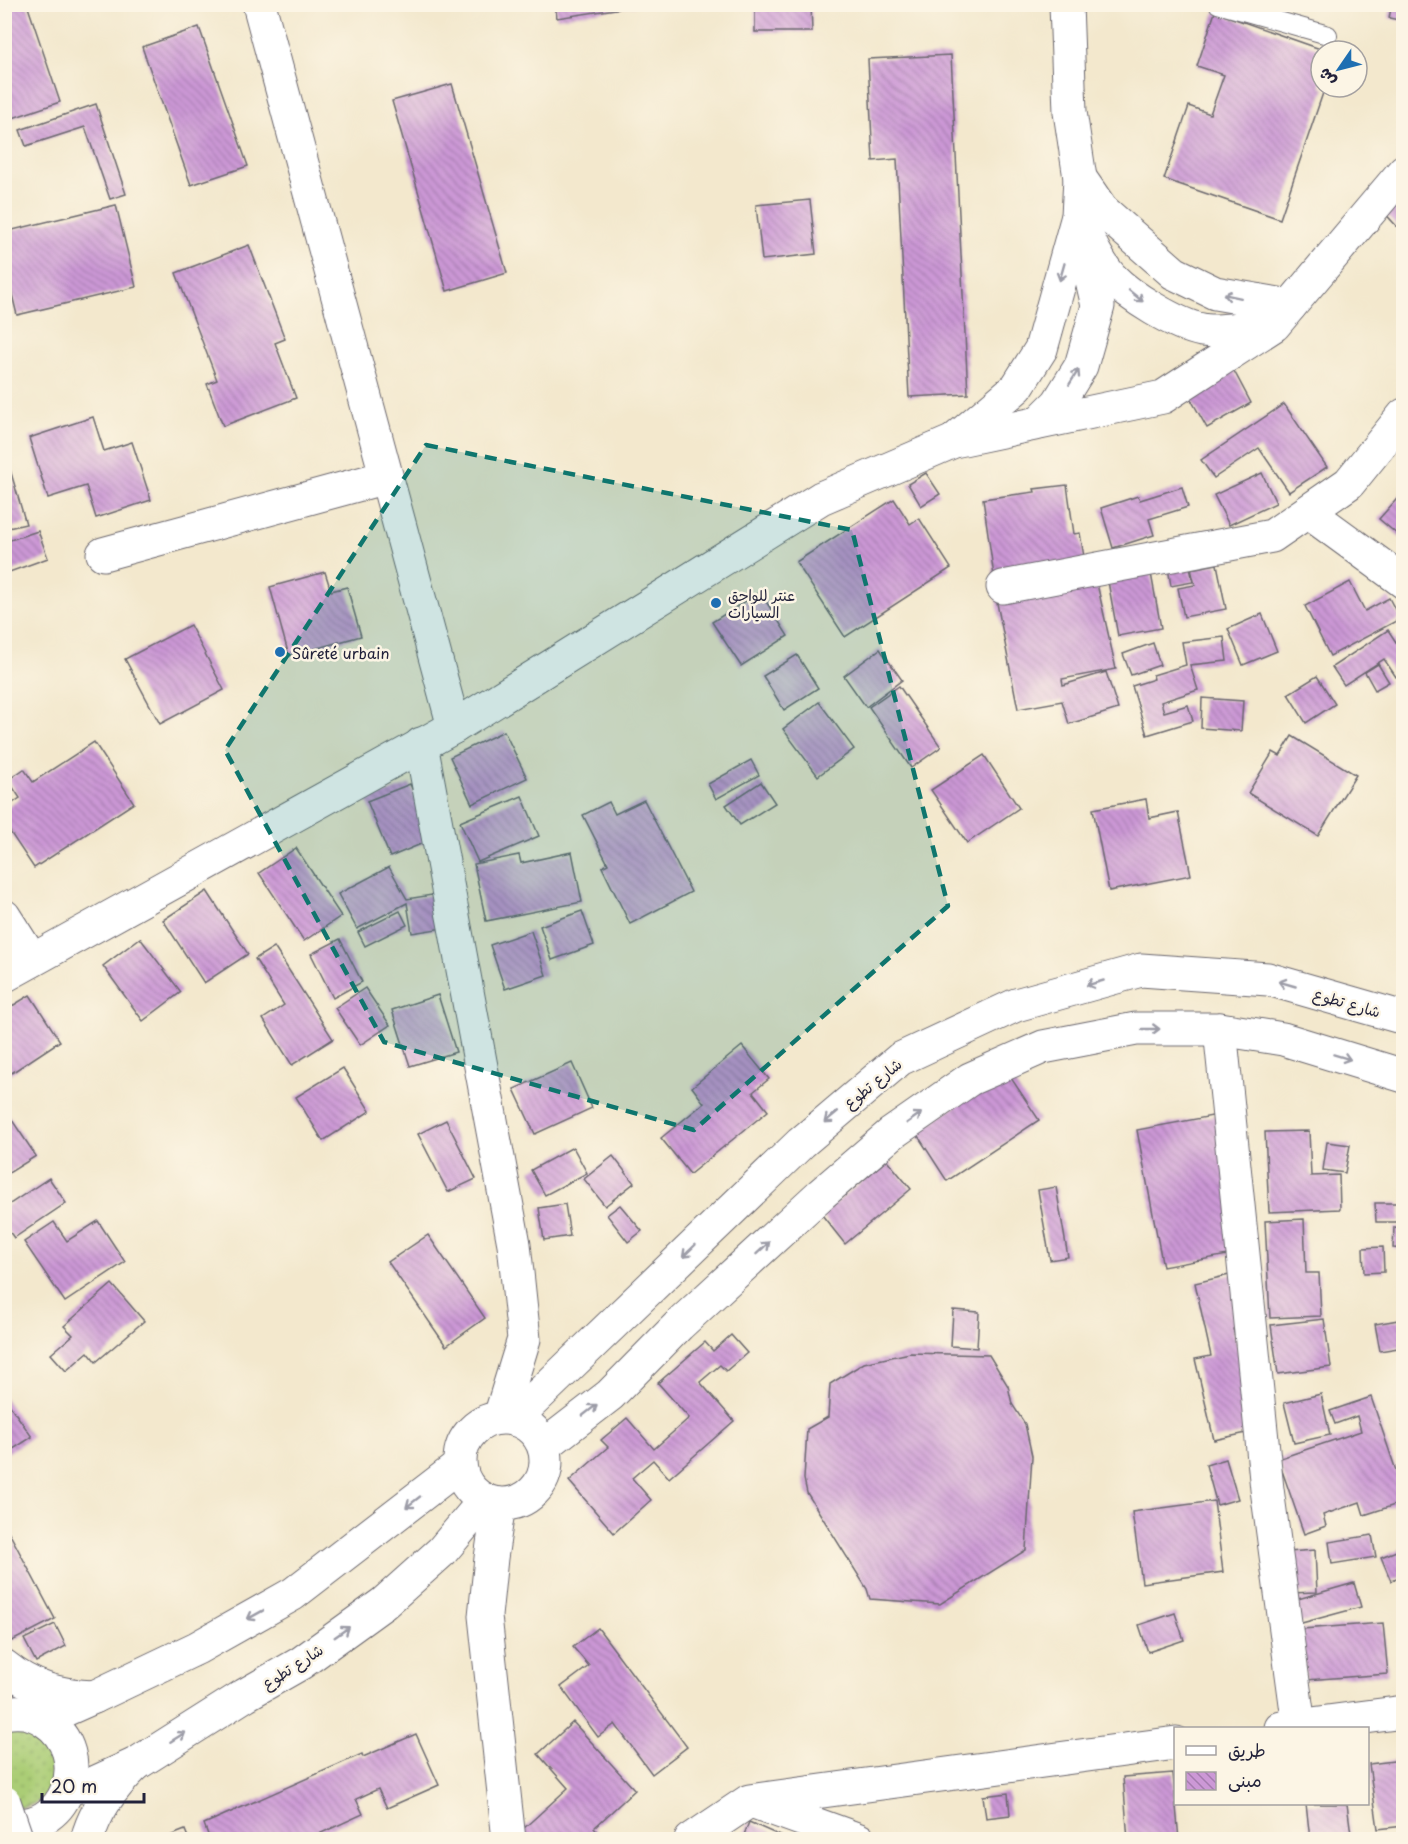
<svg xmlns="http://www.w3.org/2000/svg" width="1408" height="1844" font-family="'Playpen Sans','Playpen Sans Arabic',sans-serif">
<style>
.grass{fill:url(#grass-dots);stroke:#667858;stroke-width:1.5}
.building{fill:url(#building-back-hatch)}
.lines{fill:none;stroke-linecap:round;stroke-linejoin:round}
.service-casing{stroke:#6b676e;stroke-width:20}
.minor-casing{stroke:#6b676e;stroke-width:35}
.secondary-casing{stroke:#6b676e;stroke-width:35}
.trunk-casing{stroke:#6b676e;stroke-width:35}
.service{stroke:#fff;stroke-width:18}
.minor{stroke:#fff;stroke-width:33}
.secondary{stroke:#fff;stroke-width:33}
.trunk{stroke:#fff;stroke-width:33}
.trunk-bridge-casing{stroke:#6b676e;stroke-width:35;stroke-linecap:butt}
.trunk-bridge{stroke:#fff;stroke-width:33}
.oneway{stroke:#9c9ca7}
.marked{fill:#0f766e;fill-opacity:0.2;stroke:#0f766e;stroke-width:4.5;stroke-dasharray:12 8;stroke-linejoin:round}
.poi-dot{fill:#1f6fb2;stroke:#fcf5e5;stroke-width:2}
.labels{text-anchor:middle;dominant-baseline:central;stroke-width:5;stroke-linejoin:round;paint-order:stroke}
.poi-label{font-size:15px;fill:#22223b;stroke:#fcf5e5;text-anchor:start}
.street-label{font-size:15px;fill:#22223b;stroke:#fcf5e5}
</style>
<defs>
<pattern id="grass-dots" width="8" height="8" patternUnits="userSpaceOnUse" patternTransform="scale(1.5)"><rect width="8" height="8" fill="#abcd76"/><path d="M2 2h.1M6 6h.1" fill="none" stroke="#93b067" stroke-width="1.8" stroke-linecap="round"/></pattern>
<pattern id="building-back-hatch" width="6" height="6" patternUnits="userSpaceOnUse" patternTransform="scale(1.5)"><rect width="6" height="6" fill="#cc98d6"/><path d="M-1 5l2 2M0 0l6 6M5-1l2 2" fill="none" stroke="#a57caf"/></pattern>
</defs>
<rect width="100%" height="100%" fill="#fcf5e5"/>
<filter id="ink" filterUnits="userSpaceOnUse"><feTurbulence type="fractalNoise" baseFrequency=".0167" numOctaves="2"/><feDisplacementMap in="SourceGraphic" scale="12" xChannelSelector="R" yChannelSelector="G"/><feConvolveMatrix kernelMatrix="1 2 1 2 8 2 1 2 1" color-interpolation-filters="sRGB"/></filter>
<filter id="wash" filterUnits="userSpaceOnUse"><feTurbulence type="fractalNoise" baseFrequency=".008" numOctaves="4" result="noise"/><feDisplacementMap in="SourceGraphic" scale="24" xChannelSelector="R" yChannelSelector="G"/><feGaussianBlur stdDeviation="1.35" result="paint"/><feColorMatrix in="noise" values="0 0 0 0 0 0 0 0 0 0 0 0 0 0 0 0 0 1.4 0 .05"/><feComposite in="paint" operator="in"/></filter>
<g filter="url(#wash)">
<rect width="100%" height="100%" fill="#f3e8cd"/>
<!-- grass -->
<path class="grass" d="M19,1729C76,1745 63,1815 5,1807V1731Z"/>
<g id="blocks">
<!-- building -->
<g class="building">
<polygon points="4,4 27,4 60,102 4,121"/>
<polygon points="555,4 635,4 635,6 557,18"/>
<polygon points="755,4 811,4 812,32 755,32"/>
<polygon points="1392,4 1404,4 1404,21 1389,18"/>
<polygon points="1215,12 1326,51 1321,51 1321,87 1325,87 1280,219 1164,179 1189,106 1210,114 1224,75 1197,66"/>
<polygon points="199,27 248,166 191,185 142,47"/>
<polygon points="951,55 968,394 909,397 897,159 873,161 868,59"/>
<polygon points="452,84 507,273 447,291 392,101"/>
<polygon points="96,104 126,194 110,199 85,127 26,146 20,130"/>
<polygon points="1404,185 1404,234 1379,207"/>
<polygon points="810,200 816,254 762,260 756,205"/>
<polygon points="116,205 136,287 17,315 4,262 4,232"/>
<polygon points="249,245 285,339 275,343 296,398 223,426 207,384 217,380 176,273"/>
<polygon points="1233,369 1251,403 1207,428 1188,394"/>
<polygon points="1284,404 1327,467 1289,492 1259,448 1214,478 1201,460"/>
<polygon points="93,417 104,451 132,442 151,500 96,518 86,486 48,498 29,438"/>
<polygon points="4,449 26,524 4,529"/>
<polygon points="926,473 940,494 921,506 908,484"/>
<polygon points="1262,473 1276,503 1229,525 1214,495"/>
<polygon points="1067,485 1074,534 1080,533 1085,563 994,576 983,499 1035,492 1034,489"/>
<polygon points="1182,487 1188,507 1149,519 1154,535 1113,548 1101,508 1138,496 1140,500"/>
<polygon points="1404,491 1404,540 1379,519"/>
<polygon points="894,499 910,524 919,518 951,568 845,637 796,562"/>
<polygon points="38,531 48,558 4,574 4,542"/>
<polygon points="1148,557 1161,628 1118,636 1105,565"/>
<polygon points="1188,557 1193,582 1171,586 1167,561"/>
<polygon points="1217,564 1226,609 1184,617 1178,588 1195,585 1191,569"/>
<polygon points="325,572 331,591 347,587 361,636 289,656 270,587"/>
<polygon points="1096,579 1116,669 1062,679 1063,685 1106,672 1118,709 1069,724 1062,701 1018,709 996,598"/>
<polygon points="1350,582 1365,611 1389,598 1400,619 1330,656 1305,606"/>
<polygon points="760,592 788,636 741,666 712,622"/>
<polygon points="1262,614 1277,651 1243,665 1228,629"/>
<polygon points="190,625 224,690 160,724 125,659"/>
<polygon points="1388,630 1404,654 1404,672 1396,677 1384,659 1344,685 1332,667"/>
<polygon points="1224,637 1227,661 1190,665 1198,690 1161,702 1164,712 1188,705 1193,721 1147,735 1132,686 1154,679 1153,675 1186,665 1182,642"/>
<polygon points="1153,643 1160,665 1131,675 1123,654"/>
<polygon points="880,649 902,680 866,707 844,676"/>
<polygon points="797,655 818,688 784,710 763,676"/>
<polygon points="1378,664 1389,682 1375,690 1365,672"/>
<polygon points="1317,676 1335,704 1306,723 1288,694"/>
<polygon points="899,686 941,747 911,768 869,707"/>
<polygon points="1202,698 1243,701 1241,731 1201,728"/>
<polygon points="819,702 854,749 818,776 783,729"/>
<polygon points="504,731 527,778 472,804 450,757"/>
<polygon points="1292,736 1356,775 1318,836 1248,793 1273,752 1280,756"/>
<polygon points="94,742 134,803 34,868 4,823 4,809 20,798 8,780 24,769 33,782"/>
<polygon points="984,755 1019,808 967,843 931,790"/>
<polygon points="751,760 759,775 716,799 708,784"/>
<polygon points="761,782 775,803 740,825 726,805"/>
<polygon points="410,784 433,839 390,857 367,801"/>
<polygon points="522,796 539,836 478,862 460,822"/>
<polygon points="1146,799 1149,818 1178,812 1191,875 1109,891 1093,809"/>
<polygon points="644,800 691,892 630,924 602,867 608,864 583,815 609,802 615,814"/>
<polygon points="296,848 341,916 304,941 259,873"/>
<polygon points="572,852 582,902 486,921 474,864 519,855 521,863"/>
<polygon points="389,867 407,899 438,894 444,928 412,933 407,903 357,929 338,894"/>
<polygon points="207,891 248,954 204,983 163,920"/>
<polygon points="400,911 407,925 365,946 358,932"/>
<polygon points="582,911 594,945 552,960 540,926"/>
<polygon points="531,931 546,975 505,989 490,945"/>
<polygon points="140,938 181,992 143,1021 103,966"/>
<polygon points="340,939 362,982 333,998 311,954"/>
<polygon points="274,947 333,1039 292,1065 263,1019 284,1005 255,959"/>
<polygon points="365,988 390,1025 360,1045 335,1008"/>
<polygon points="30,995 60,1041 4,1078 4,1011"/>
<polygon points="438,995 456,1052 410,1066 392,1010"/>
<polygon points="742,1046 769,1079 753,1092 768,1111 690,1174 661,1138 704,1103 692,1087"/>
<polygon points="572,1063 592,1108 535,1134 514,1089"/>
<polygon points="343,1068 370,1111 323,1141 296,1097"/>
<polygon points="1007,1072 1039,1120 947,1181 916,1133"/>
<polygon points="4,1108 36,1156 4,1176"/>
<polygon points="1217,1115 1244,1252 1163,1267 1137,1130"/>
<polygon points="446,1120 476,1179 448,1192 418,1134"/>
<polygon points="1309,1131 1311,1176 1339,1175 1340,1209 1269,1212 1265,1132"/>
<polygon points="1327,1142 1350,1145 1345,1173 1323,1170"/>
<polygon points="573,1147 587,1173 545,1195 531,1170"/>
<polygon points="613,1156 634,1183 605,1206 584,1179"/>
<polygon points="887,1160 911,1189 845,1244 822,1215"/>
<polygon points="49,1178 66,1203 14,1238 4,1224 4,1208"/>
<polygon points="1056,1187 1068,1257 1050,1260 1038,1190"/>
<polygon points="1375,1203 1399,1203 1400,1222 1376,1222"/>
<polygon points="565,1204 570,1236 544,1240 539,1208"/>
<polygon points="620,1205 642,1231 628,1242 607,1215"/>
<polygon points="1304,1219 1306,1273 1319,1273 1321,1316 1270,1318 1265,1221"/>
<polygon points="98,1221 125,1262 65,1302 24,1242 54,1222 67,1241"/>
<polygon points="1394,1227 1404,1228 1404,1249 1393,1248"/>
<polygon points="428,1235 485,1318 446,1346 388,1262"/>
<polygon points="1383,1247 1384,1272 1364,1273 1363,1248"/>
<polygon points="1238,1273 1250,1325 1233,1329 1239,1351 1265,1429 1214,1440 1195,1359 1211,1356 1195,1283"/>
<polygon points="112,1284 144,1321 96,1362 88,1352 66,1371 51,1354 73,1335 64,1326"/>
<polygon points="953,1310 979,1312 977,1348 951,1346"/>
<polygon points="1324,1319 1331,1367 1278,1374 1271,1325"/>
<polygon points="1404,1319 1404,1347 1380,1351 1375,1324"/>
<polygon points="731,1335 747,1353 726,1371 720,1365 700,1382 734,1421 669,1478 653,1460 632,1478 651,1500 614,1533 569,1481 608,1447 601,1440 627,1418 654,1449 689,1418 658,1383 705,1342 713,1351"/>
<polygon points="910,1353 989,1355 1008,1386 1012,1404 1025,1424 1032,1456 1026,1550 940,1604 870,1599 867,1589 807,1493 804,1479 807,1429 828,1417 830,1384 864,1363"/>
<polygon points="1321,1394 1330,1435 1294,1443 1284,1403"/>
<polygon points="4,1397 32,1437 4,1455"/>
<polygon points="1371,1397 1404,1494 1404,1502 1364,1515 1360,1502 1323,1515 1326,1526 1304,1534 1278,1459 1361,1431 1357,1416 1335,1424 1330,1411"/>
<polygon points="1226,1459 1238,1499 1217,1505 1206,1465"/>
<polygon points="1214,1501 1223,1572 1142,1583 1132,1512"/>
<polygon points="4,1523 55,1619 12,1641 4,1626"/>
<polygon points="1372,1535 1376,1557 1332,1564 1329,1542"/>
<polygon points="1404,1548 1404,1576 1391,1581 1381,1557"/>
<polygon points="1315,1550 1317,1592 1290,1593 1288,1552"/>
<polygon points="1354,1583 1361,1607 1298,1624 1291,1601"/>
<polygon points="1175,1613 1184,1640 1148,1652 1139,1625"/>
<polygon points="1383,1623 1388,1674 1306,1680 1302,1629"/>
<polygon points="55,1624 66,1646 36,1662 24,1639"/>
<polygon points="598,1628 687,1747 652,1774 615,1724 598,1737 561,1687 589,1666 573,1647"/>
<polygon points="573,1722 635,1790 594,1828 604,1840 530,1840 522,1830 568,1788 538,1754"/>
<polygon points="416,1734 439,1785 387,1808 378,1789 356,1799 363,1814 306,1840 210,1840 204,1824 362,1754 363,1757"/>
<polygon points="1402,1760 1404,1826 1378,1829 1369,1764"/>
<polygon points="1173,1773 1179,1840 1128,1840 1123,1777"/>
<polygon points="1008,1793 1010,1815 986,1818 983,1796"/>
<polygon points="1306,1804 1347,1804 1351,1834 1310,1839"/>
<polygon points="749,1822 783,1837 781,1840 742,1840"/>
<polygon points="185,1830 189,1840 162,1840 162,1839"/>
</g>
</g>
</g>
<g filter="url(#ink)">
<use href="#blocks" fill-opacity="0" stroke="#6b676e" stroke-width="1.5"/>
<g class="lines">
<defs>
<polyline id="service" points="1218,4 1328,35"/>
<g id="minor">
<polyline points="259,4 454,727"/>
<polyline points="1080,178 1102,210 1174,273 1215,293 1290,306"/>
<path d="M1078,216C1087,236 1096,260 1111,277C1129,296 1176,325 1202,330C1214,333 1255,327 1270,325"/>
<polyline points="1038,423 1058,403 1081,366 1098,306 1085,250"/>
<polyline points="956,439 1017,387 1041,349 1078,216 1080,178 1070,112 1066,4"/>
<polyline points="1308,512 1404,582"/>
<polyline points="103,554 386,477"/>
<polyline points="1003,587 1272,536 1349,483 1404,415"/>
<polyline points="421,744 514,1244 524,1339 500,1417"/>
<polyline points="4,916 32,960"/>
<polyline points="4,976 454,727 821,498 954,441 1163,397 1274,325 1404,171"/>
<polyline points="1220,1029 1267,1489 1299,1726"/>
<polyline points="499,1504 491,1558 485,1616 509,1840"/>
<polyline points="1281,1728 1404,1712"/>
<polyline points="754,1802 859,1840"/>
<polyline points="691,1840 749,1801 1176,1743"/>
</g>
<g id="secondary">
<circle cx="503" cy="1461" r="43"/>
<polyline points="514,1419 801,1143 900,1059 1016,1005 1141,970 1268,979 1404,1018"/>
<polyline points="544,1446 610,1395 679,1325 820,1195 891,1134 970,1079 1043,1047 1136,1029 1220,1029 1283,1039 1404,1076"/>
<polyline points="36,1714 67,1709 94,1697 197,1648 293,1594 459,1466"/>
<polyline points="69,1788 92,1784 136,1764 245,1695 301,1663 384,1603 442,1551 485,1500"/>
</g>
<g id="trunk">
<path d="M4,1666C31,1688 60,1696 94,1697"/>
<path d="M4,1713C20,1710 31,1712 44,1720C97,1754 66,1838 4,1823"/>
<path d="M87,1840C95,1809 114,1785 136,1764"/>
</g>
</defs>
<!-- service casing -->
<use href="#service" class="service-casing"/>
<!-- minor casing -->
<use href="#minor" class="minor-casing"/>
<!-- secondary casing -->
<use href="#secondary" class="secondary-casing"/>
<!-- trunk casing -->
<use href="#trunk" class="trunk-casing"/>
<!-- service -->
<use href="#service" class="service"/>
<!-- minor -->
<use href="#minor" class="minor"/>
<!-- secondary -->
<use href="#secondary" class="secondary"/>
<!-- trunk -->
<use href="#trunk" class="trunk"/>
<defs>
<polyline id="trunk-bridge" points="4,1802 17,1840"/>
</defs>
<!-- trunk-bridge casing -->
<use href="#trunk-bridge" class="trunk-bridge-casing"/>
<!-- trunk-bridge -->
<use href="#trunk-bridge" class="trunk-bridge"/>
</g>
<!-- one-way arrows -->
<defs><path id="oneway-shaft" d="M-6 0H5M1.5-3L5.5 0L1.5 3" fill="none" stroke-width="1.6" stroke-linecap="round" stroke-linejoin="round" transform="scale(1.5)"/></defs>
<g class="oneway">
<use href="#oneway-shaft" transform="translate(1062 272) rotate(106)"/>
<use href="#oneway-shaft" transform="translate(1136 296) rotate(39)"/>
<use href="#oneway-shaft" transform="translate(1232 296) rotate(-168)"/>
<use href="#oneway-shaft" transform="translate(1074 377) rotate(-58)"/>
<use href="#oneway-shaft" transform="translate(1095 983) rotate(164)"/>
<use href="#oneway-shaft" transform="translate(1287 984) rotate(-164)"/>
<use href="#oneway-shaft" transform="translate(1151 1029)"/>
<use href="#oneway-shaft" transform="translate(1342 1057) rotate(17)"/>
<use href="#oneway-shaft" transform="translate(831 1117) rotate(140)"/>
<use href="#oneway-shaft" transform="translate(914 1118) rotate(-35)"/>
<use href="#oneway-shaft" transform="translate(763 1248) rotate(-43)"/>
<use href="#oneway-shaft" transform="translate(689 1251) rotate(136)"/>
<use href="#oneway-shaft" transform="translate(590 1410) rotate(-38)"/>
<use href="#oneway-shaft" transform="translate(413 1502) rotate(142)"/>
<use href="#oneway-shaft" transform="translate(255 1615) rotate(151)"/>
<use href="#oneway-shaft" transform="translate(342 1632) rotate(-35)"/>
<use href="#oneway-shaft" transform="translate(178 1737) rotate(-32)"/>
</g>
</g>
<!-- marked area -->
<path class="marked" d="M426,445L852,530L948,906L694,1130L384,1042L225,750Z"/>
<!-- markers -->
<g class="poi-dot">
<circle cx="716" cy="603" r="6"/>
<circle cx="280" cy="652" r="6"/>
</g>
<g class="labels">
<!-- poi labels -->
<g class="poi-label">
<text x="728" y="594">عنتر للواحق<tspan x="728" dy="17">السيارات</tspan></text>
<text x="292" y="652">Sûreté urbain</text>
</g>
<!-- street labels -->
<g class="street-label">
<text transform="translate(1347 1002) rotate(16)">شارع تطوع</text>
<text transform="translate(872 1083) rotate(-39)">شارع تطوع</text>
<text transform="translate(292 1666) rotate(-33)">شارع تطوع</text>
</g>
</g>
<!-- margin -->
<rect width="1408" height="1844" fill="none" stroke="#fcf5e5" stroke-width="24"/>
<!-- legend -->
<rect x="1174" y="1727" width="195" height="78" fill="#fcf5e5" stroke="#a5a1a1" stroke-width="1.5"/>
<rect x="1186" y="1746" width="30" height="9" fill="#ffffff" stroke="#a5a1a1" stroke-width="1.5"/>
<text x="1228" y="1757" font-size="18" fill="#22223b">طريق</text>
<rect x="1186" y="1772" width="30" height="18" fill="url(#building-back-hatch)" stroke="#a5a1a1" stroke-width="1.5"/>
<text x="1228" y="1787" font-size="18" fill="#22223b">مبنى</text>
<!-- north arrow -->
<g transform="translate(1339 69) rotate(235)"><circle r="28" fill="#fcf5e5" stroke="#a5a1a1" stroke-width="1.5"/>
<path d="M0-4.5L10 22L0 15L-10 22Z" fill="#1f6fb2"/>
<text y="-9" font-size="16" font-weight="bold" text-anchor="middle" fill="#22223b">ش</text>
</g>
<!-- scale -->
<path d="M42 1793v9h102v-9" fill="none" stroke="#22223b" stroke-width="3"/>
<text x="51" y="1793" font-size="18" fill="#22223b" stroke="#fcf5e5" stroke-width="4.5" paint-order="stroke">20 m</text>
</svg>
